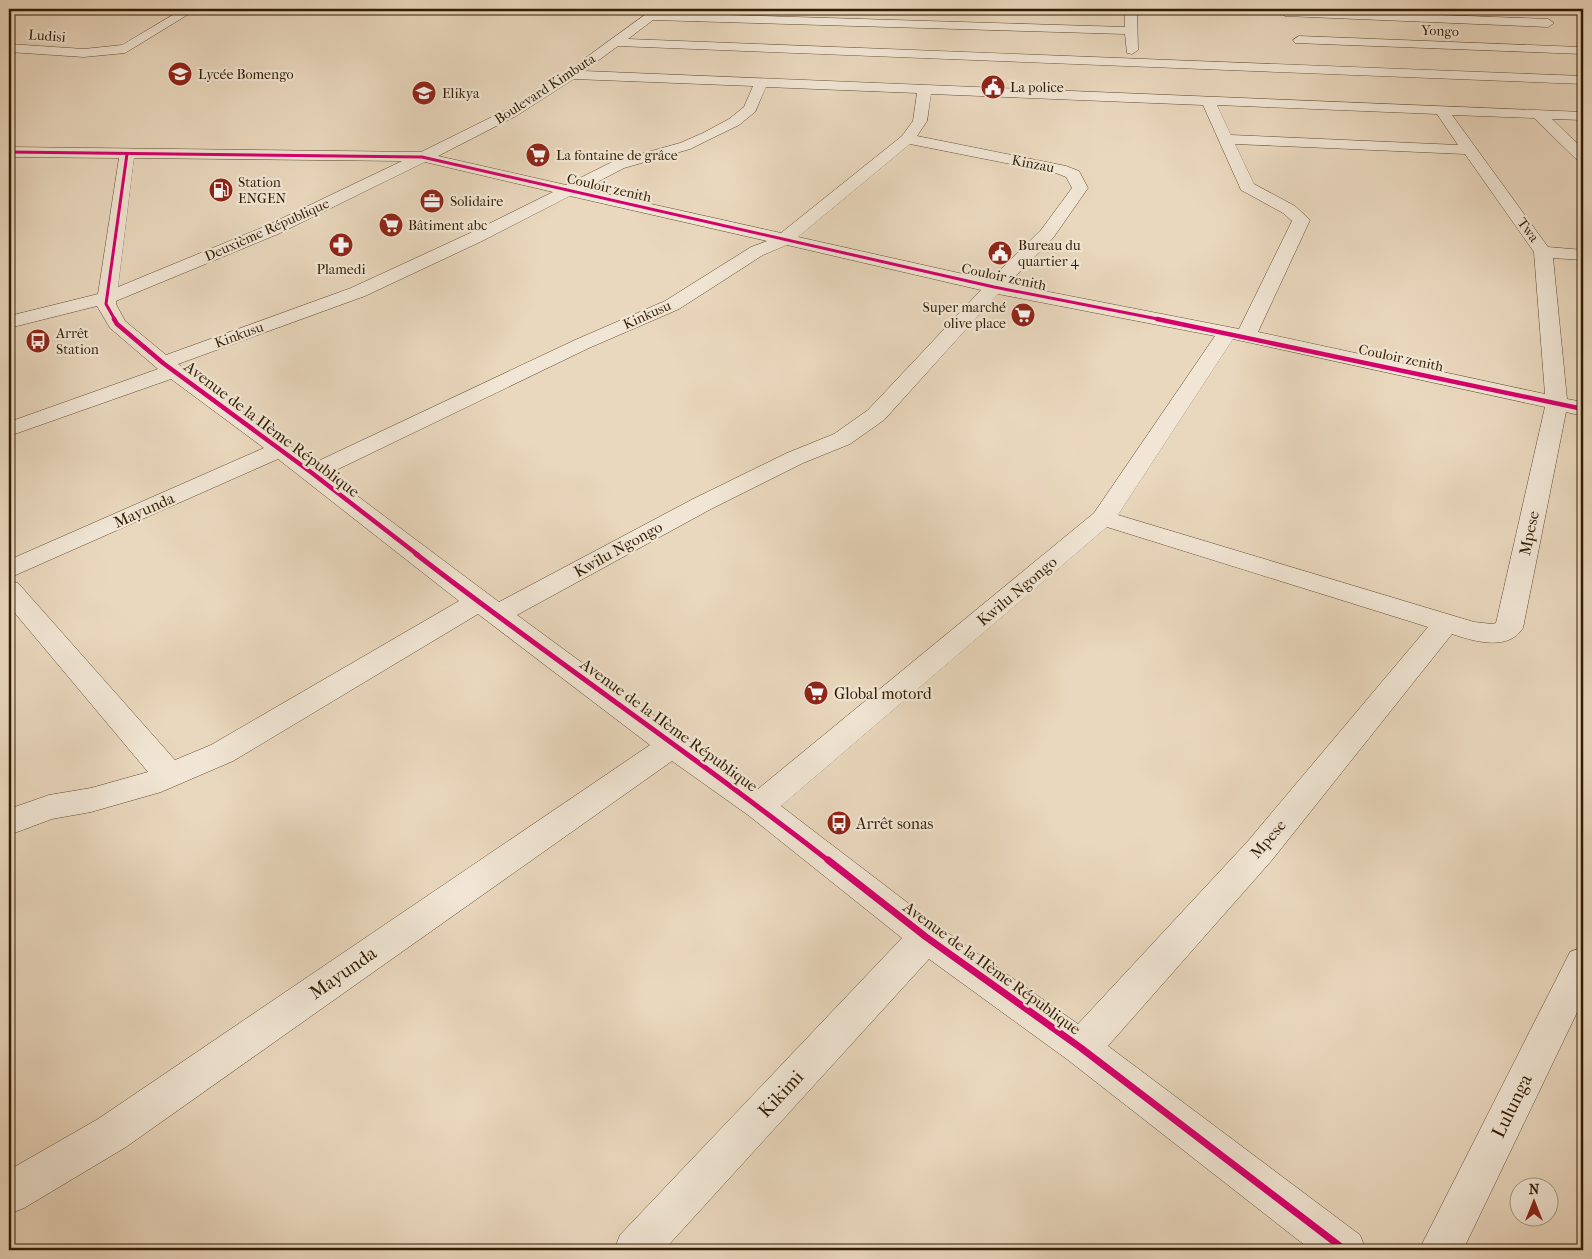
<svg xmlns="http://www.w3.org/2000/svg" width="1592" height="1259" font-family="'IM FELL French Canon',serif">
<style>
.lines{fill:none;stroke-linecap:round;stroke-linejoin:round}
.minor-casing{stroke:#5f4b30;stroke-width:1}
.minor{fill:#f1e6d5;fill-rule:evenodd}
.cycleway-far3-casing{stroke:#f1e6d5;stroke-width:5}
.cycleway-far2-casing{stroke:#f1e6d5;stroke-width:7}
.cycleway-far1-casing{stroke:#f1e6d5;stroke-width:8}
.cycleway-casing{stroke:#f1e6d5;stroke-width:10}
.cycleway-far3{stroke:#d6006c;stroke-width:3}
.cycleway-far2{stroke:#d6006c;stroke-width:4.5}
.cycleway-far1{stroke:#d6006c;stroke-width:5}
.cycleway{stroke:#d6006c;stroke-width:7}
.labels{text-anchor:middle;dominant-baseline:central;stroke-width:4.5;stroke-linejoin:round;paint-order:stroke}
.far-street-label{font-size:14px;fill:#311c01;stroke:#f1e6d5}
.far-poi-label{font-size:14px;fill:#311c01;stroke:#f1e6d5;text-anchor:start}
.street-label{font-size:16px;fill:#311c01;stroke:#f1e6d5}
.poi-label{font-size:16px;fill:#311c01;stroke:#f1e6d5;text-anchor:start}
.near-street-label{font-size:19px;fill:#311c01;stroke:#f1e6d5}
</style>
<rect width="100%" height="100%" fill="#ead8be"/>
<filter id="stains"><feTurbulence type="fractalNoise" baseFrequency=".004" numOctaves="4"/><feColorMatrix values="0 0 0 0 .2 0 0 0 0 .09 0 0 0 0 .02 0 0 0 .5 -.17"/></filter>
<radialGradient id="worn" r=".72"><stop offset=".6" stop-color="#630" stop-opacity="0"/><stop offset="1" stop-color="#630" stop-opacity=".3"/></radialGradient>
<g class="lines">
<defs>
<g id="minor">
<polygon points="183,9 197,9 125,53 84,57 9,52 9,44 84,49 122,45"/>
<path d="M653,9H666L663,13L1125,27V9H1137L1138,50L1132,54L1127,53L1125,34L653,20L628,39L1583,76V84L618,46L584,71L1583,112V120L1552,119L1583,149V162L1577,160L1534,118L1452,115L1548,247L1583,250V260L1553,258L1567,399L1583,402V416L1566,412L1523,628C1508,652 1473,641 1452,634L1272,860L1108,1046L1360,1235L1366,1250H1311L1068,1060L929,959L664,1250H614L620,1235L902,938L748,815L672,761L126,1147L24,1208L9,1214V1170L98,1119L650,745L478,614L233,761L161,792L91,812L52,819L9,835V809L49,795L91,788L148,772L9,606V581L18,583L175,760L211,745L459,601L278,459L9,578V560L264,448L171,379L9,436V422L158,369L110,328L97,306L9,328V316L98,294L119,158L9,157V147L421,152L506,110L566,72ZM574,79L753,86L744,107L729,119L703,133L680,143L612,162L566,185L438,156L516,116ZM766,87L917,93L913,121L902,136L781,233L584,189L624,168L690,149L739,125L755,112ZM931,94L1203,105L1241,190L1283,213L1292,221L1239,329L1008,284L1053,238L1088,188L1079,171L1066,166L917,136L927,121ZM1217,105L1437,114L1458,145L1231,135ZM910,144L1056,173L1066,177L1072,188L1041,230L990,280L798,237ZM1235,144L1465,154L1534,252L1545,394L1258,332L1310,220L1295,206L1254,184ZM134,158L402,161L266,226L118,287ZM425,162L553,192L468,234L351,288L166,355L125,321L116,304V301L278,234ZM570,196L767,241L751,247L665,301L575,340L314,463L178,364L365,296L480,242ZM787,245L981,290L868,410L834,434L787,453L693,499L499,602L328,474L589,348L679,309L763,255ZM998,294L1215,336L1094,513L758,789L683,737L517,615L711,509L803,463L850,444L884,420ZM1233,339L1545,407L1496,623L1492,624L1474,622L1118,515ZM1107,527L1428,627L1248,841L1078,1024L938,926L781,806Z"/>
<polygon points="1281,9 1548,19 1554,23 1548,27 1285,16 1279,12"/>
<polygon points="1299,36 1580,47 1583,48 1583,54 1295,43 1293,40"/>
<polygon points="1583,947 1583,1000 1463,1250 1419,1250 1570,952"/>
</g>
</defs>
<!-- minor casing -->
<use href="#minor" class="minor-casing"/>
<!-- minor -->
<use href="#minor" class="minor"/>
<defs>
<g id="cycleway-far3">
<polyline points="9,152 422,157 994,287 1163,320"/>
<polyline points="115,320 106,304 127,154"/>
</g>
<g id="cycleway-far2">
<polyline points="114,319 117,324 163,363 312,473 418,555"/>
<polyline points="1157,319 1583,409"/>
</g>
<path id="cycleway-far1" d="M416,554C551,659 694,755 829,861"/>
<polyline id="cycleway" points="828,860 926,937 1081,1048 1345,1250"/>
</defs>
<!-- cycleway-far3 casing -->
<use href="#cycleway-far3" class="cycleway-far3-casing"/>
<!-- cycleway-far2 casing -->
<use href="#cycleway-far2" class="cycleway-far2-casing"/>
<!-- cycleway-far1 casing -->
<use href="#cycleway-far1" class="cycleway-far1-casing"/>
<!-- cycleway casing -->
<use href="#cycleway" class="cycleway-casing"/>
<!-- cycleway-far3 -->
<use href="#cycleway-far3" class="cycleway-far3"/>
<!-- cycleway-far2 -->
<use href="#cycleway-far2" class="cycleway-far2"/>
<!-- cycleway-far1 -->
<use href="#cycleway-far1" class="cycleway-far1"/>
<!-- cycleway -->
<use href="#cycleway" class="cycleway"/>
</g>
<!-- icons -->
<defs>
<symbol id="school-disc" viewBox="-11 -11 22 22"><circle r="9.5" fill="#8f2418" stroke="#f1e6d5"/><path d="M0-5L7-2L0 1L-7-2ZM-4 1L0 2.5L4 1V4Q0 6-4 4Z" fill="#fff"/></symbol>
<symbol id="civic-disc" viewBox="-11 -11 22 22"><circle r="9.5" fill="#8f2418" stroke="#f1e6d5"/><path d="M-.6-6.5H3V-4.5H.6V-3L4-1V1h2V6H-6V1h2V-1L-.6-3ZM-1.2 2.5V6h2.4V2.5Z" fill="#fff"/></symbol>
<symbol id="supermarket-disc" viewBox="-11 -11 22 22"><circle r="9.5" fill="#8f2418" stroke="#f1e6d5"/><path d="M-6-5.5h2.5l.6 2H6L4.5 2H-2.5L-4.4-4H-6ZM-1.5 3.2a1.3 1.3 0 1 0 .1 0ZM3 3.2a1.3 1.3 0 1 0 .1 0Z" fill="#fff"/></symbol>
<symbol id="fuel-disc" viewBox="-11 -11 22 22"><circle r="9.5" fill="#8f2418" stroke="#f1e6d5"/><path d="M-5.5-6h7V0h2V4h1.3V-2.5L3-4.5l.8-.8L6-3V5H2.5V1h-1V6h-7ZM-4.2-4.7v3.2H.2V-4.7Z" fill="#fff"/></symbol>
<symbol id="office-disc" viewBox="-11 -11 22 22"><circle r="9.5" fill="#8f2418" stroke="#f1e6d5"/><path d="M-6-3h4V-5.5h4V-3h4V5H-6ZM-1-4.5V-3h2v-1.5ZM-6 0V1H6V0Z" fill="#fff"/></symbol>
<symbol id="pharmacy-disc" viewBox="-11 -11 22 22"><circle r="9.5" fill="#8f2418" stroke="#f1e6d5"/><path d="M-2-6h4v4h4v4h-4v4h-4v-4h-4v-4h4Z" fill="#fff"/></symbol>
<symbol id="bus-disc" viewBox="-11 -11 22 22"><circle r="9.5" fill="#8f2418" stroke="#f1e6d5"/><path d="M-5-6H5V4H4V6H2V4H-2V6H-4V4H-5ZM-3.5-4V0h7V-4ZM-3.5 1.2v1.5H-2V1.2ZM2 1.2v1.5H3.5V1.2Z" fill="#fff"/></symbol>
</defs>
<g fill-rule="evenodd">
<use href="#school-disc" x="166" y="60" width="28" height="28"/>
<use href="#civic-disc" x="979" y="73" width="28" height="28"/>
<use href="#school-disc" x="410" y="79" width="28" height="28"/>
<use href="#supermarket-disc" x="524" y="141" width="28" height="28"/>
<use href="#fuel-disc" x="207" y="176" width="28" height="28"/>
<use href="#office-disc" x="418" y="187" width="28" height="28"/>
<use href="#supermarket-disc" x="377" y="211" width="28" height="28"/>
<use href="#pharmacy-disc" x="327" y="231" width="28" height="28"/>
<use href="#civic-disc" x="986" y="239" width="28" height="28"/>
<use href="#supermarket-disc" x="1009" y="301" width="28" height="28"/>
<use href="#bus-disc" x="24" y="327" width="28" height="28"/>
<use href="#supermarket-disc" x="802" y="679" width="28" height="28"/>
<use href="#bus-disc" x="825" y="809" width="28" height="28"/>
</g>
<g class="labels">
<!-- far-street labels -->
<g class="far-street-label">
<text transform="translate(1440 31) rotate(2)">Yongo</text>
<text transform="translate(47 36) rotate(4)">Ludisi</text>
<text transform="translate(545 89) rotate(-33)">Boulevard Kimbuta</text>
<text transform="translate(1033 164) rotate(11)">Kinzau</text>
<text transform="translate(609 188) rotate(13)">Couloir zenith</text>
<text transform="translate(267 230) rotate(-24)">Deuxième République</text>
<text transform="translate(1528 230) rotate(54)">Twa</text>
<text transform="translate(1004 277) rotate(12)">Couloir zenith</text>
<text transform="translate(647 315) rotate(-24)">Kinkusu</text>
<text transform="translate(239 335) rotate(-20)">Kinkusu</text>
<text transform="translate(1401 358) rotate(12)">Couloir zenith</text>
</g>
<!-- far-poi labels -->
<g class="far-poi-label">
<text x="198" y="74">Lycée Bomengo</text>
<text x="1010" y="87">La police</text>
<text x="442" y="93">Elikya</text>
<text x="556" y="155">La fontaine de grâce</text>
<text x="238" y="182">Station<tspan x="238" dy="16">ENGEN</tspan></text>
<text x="450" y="201">Solidaire</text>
<text x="408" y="225">Bâtiment abc</text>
<text x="1018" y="245">Bureau du<tspan x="1018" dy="16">quartier 4</tspan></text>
<text x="341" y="269" text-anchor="middle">Plamedi</text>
<text x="1006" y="307" text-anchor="end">Super marché<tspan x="1006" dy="16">olive place</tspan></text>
<text x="56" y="333">Arrêt<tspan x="56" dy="16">Station</tspan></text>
</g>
<!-- street labels -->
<g class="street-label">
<text transform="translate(272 429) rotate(37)">Avenue de la IIème République</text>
<text transform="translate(144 510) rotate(-24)">Mayunda</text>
<text transform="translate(1529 533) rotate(-78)">Mpese</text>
<text transform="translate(618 549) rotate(-29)">Kwilu Ngongo</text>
<text transform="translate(1017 591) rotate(-40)">Kwilu Ngongo</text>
<text transform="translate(669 725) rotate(36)">Avenue de la IIème République</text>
<text transform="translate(1268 839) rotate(-49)">Mpese</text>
<text transform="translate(992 968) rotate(36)">Avenue de la IIème République</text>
</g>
<!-- poi labels -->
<g class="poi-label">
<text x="834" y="693">Global motord</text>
<text x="856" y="823">Arrêt sonas</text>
</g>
<!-- near-street labels -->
<g class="near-street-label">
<text transform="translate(343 973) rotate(-35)">Mayunda</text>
<text transform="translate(781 1094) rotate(-47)">Kikimi</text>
<text transform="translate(1512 1106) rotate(-64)">Lulunga</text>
</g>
</g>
<!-- margin -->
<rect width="1592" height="1259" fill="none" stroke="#ead8be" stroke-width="30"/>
<rect x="10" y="10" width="1572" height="1239" fill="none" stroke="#311c01" stroke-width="2.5"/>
<rect x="15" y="15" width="1562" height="1229" fill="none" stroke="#311c01"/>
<!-- north arrow -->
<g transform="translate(1534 1202)"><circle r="24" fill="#f1e6d5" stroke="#a49580"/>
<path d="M0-4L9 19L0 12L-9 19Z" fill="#8f2418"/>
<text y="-8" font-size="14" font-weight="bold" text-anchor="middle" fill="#311c01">N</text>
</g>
<rect width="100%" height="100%" filter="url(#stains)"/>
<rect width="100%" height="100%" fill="url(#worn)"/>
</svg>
